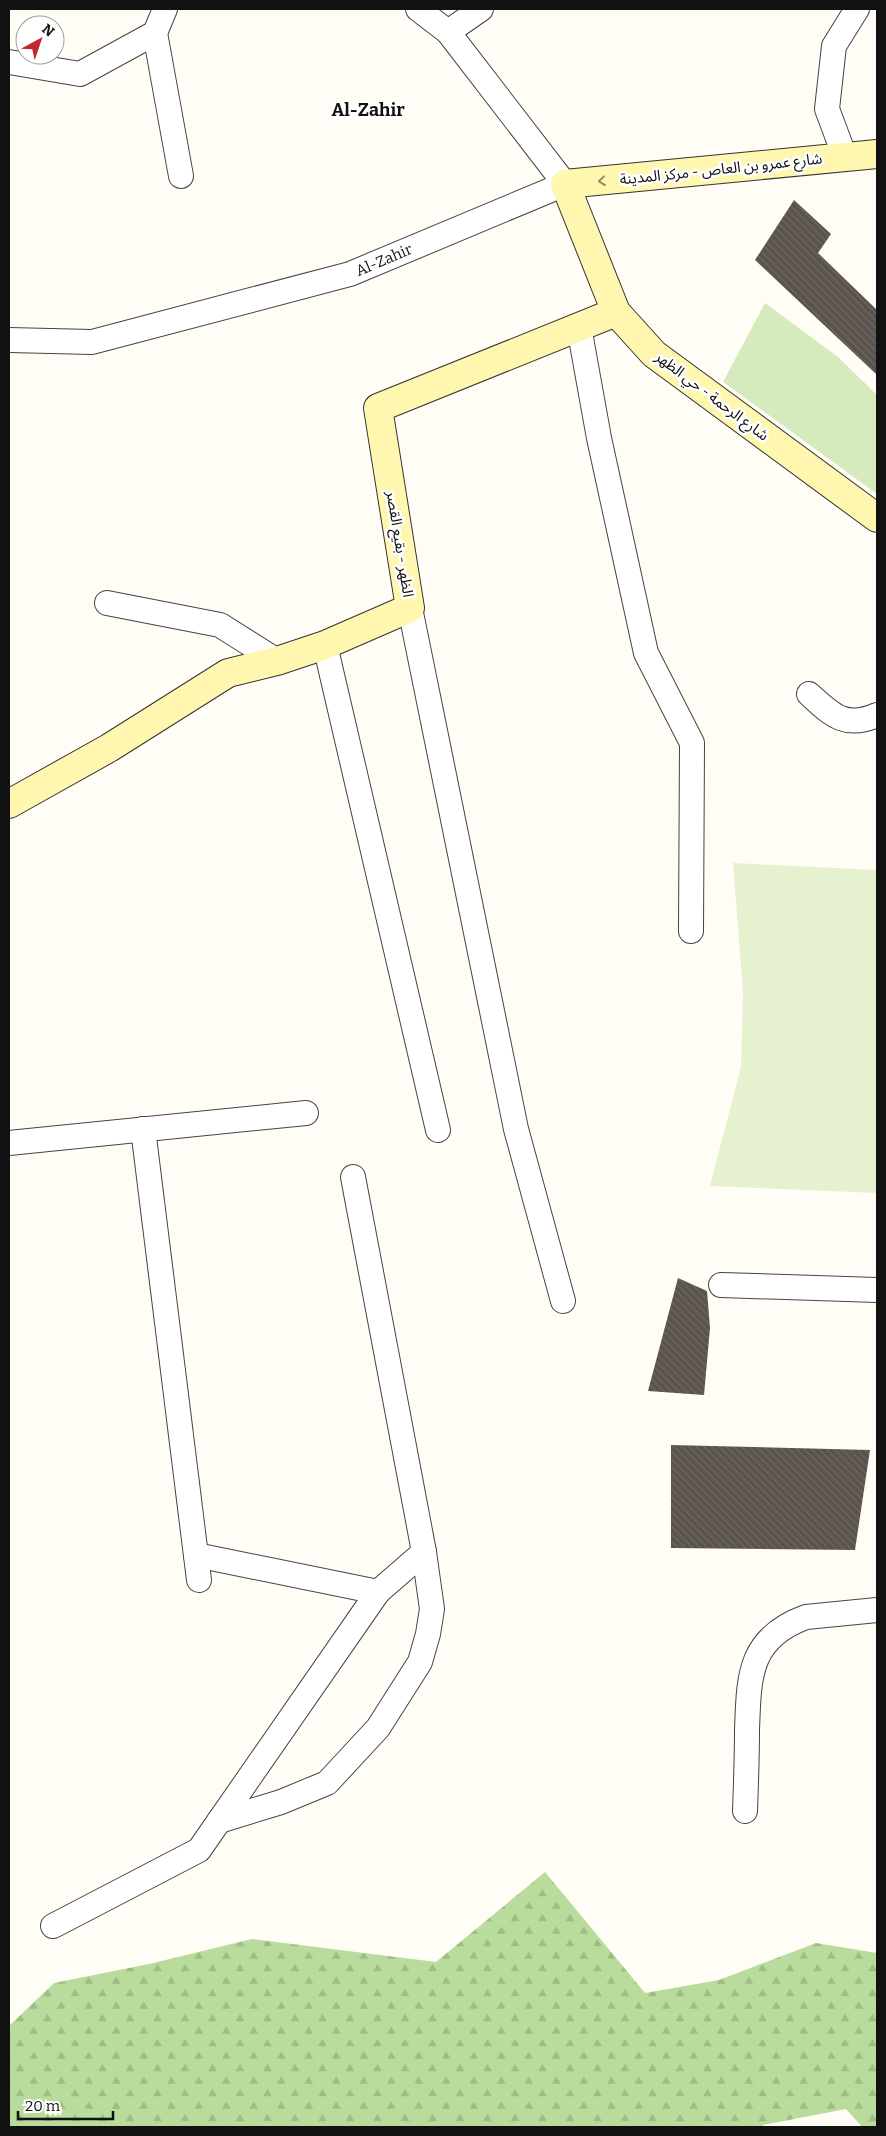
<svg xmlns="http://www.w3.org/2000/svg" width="886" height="2136" font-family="Bitter,'Noto Sans Arabic',serif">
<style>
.grass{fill:#d5ebbd}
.forest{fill:url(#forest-firs)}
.pitch{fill:#e6f2cf}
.building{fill:url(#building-back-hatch)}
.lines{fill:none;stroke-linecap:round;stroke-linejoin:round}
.street-casing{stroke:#444;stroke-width:26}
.secondary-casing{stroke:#333;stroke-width:30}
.street{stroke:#fff;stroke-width:24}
.secondary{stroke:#fff6b0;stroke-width:28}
.oneway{stroke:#948f68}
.labels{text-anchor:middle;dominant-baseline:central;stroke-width:5;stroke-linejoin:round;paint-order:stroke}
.street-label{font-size:15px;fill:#111;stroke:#fff}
.quarter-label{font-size:18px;font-weight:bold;fill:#111;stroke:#fff}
</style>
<defs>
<pattern id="forest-firs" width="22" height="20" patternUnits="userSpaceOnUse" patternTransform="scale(1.25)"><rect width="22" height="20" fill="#b9dc9c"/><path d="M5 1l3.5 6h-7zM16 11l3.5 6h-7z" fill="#9ebc85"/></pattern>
<pattern id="building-back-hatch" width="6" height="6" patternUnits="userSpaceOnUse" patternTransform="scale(1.25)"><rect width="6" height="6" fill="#5a524d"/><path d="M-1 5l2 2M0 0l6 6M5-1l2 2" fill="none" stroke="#6d6662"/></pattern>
</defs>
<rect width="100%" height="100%" fill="#fffdf5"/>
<!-- grass -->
<polygon class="grass" points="765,303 838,357 877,395 877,494 723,382"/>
<!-- forest -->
<polygon class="forest" points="545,1872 645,1993 719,1980 816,1943 877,1953 877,2127 862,2127 846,2109 763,2125 763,2127 9,2127 9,2026 54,1983 149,1964 252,1939 436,1962"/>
<!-- pitch -->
<polygon class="pitch" points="733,863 877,870 877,1193 710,1186 741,1067 743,992"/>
<!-- building -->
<g class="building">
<polygon points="794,200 831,234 818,253 877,310 877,375 755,260"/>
<polygon points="678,1278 707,1291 710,1328 704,1395 648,1391"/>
<polygon points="671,1445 870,1450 855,1550 671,1548"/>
</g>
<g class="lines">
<defs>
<g id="street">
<polyline points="418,9 448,32"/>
<polyline points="155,33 181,176"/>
<polyline points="9,62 80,74 155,33 165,9"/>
<polyline points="845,157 827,109 834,46 857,9"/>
<polyline points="579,327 599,438 646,653 692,743 691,931"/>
<polyline points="9,340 92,342 350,274 565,184 448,32 481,9"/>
<polyline points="107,603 220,625 277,661"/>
<polyline points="410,608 516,1129 563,1301"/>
<polyline points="325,645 438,1130"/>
<path d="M809,694C832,715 845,729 877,715"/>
<polyline points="143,1129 199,1580"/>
<polyline points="9,1143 306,1113"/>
<polyline points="721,1285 877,1290"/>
<polyline points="196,1555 378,1592 424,1552 353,1177"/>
<path d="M745,1811C746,1784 747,1757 747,1730C749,1677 748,1638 806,1617L877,1610"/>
<polyline points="219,1821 281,1802 327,1783 378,1728 420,1662 428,1634 432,1609 424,1552"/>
<polyline points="53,1926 199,1850 378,1592"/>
</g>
<g id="secondary">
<polyline points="877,154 565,184 616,312 654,354 877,518"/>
<polyline points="9,804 109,748 228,673 277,661 325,645 410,608 378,408 616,312"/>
</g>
</defs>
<!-- street casing -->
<use href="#street" class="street-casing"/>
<!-- secondary casing -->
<use href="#secondary" class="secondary-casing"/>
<!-- street -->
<use href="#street" class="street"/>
<!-- secondary -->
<use href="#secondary" class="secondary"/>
</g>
<!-- one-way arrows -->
<defs><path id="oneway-chevron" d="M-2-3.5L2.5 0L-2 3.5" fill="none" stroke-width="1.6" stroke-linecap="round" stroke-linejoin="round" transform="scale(1.25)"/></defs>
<use class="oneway" href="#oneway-chevron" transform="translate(602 181) rotate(174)"/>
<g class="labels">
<!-- street labels -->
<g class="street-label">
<text transform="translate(721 169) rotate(-6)">شارع عمرو بن العاص - مركز المدينة</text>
<text transform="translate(384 260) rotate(-23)">Al-Zahir</text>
<text transform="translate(712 396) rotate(37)">شارع الرحمة - حي الظهر</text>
<text transform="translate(400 544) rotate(81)">الظهر - بقيع القصر</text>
</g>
<!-- quarter labels -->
<g class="quarter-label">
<text x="368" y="110">Al-Zahir</text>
</g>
</g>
<!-- border -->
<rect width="886" height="2136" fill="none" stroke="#111111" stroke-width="20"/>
<!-- north arrow -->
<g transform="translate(40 40) rotate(40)"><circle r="24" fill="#ffffff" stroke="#a0a0a0"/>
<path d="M0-4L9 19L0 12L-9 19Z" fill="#c4262e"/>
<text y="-8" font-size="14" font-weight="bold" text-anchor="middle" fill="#111111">N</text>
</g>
<!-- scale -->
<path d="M18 2111v8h95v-8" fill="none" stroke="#111111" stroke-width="2.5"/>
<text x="25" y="2111" font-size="15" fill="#111111" stroke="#ffffff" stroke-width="4" paint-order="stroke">20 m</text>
</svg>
